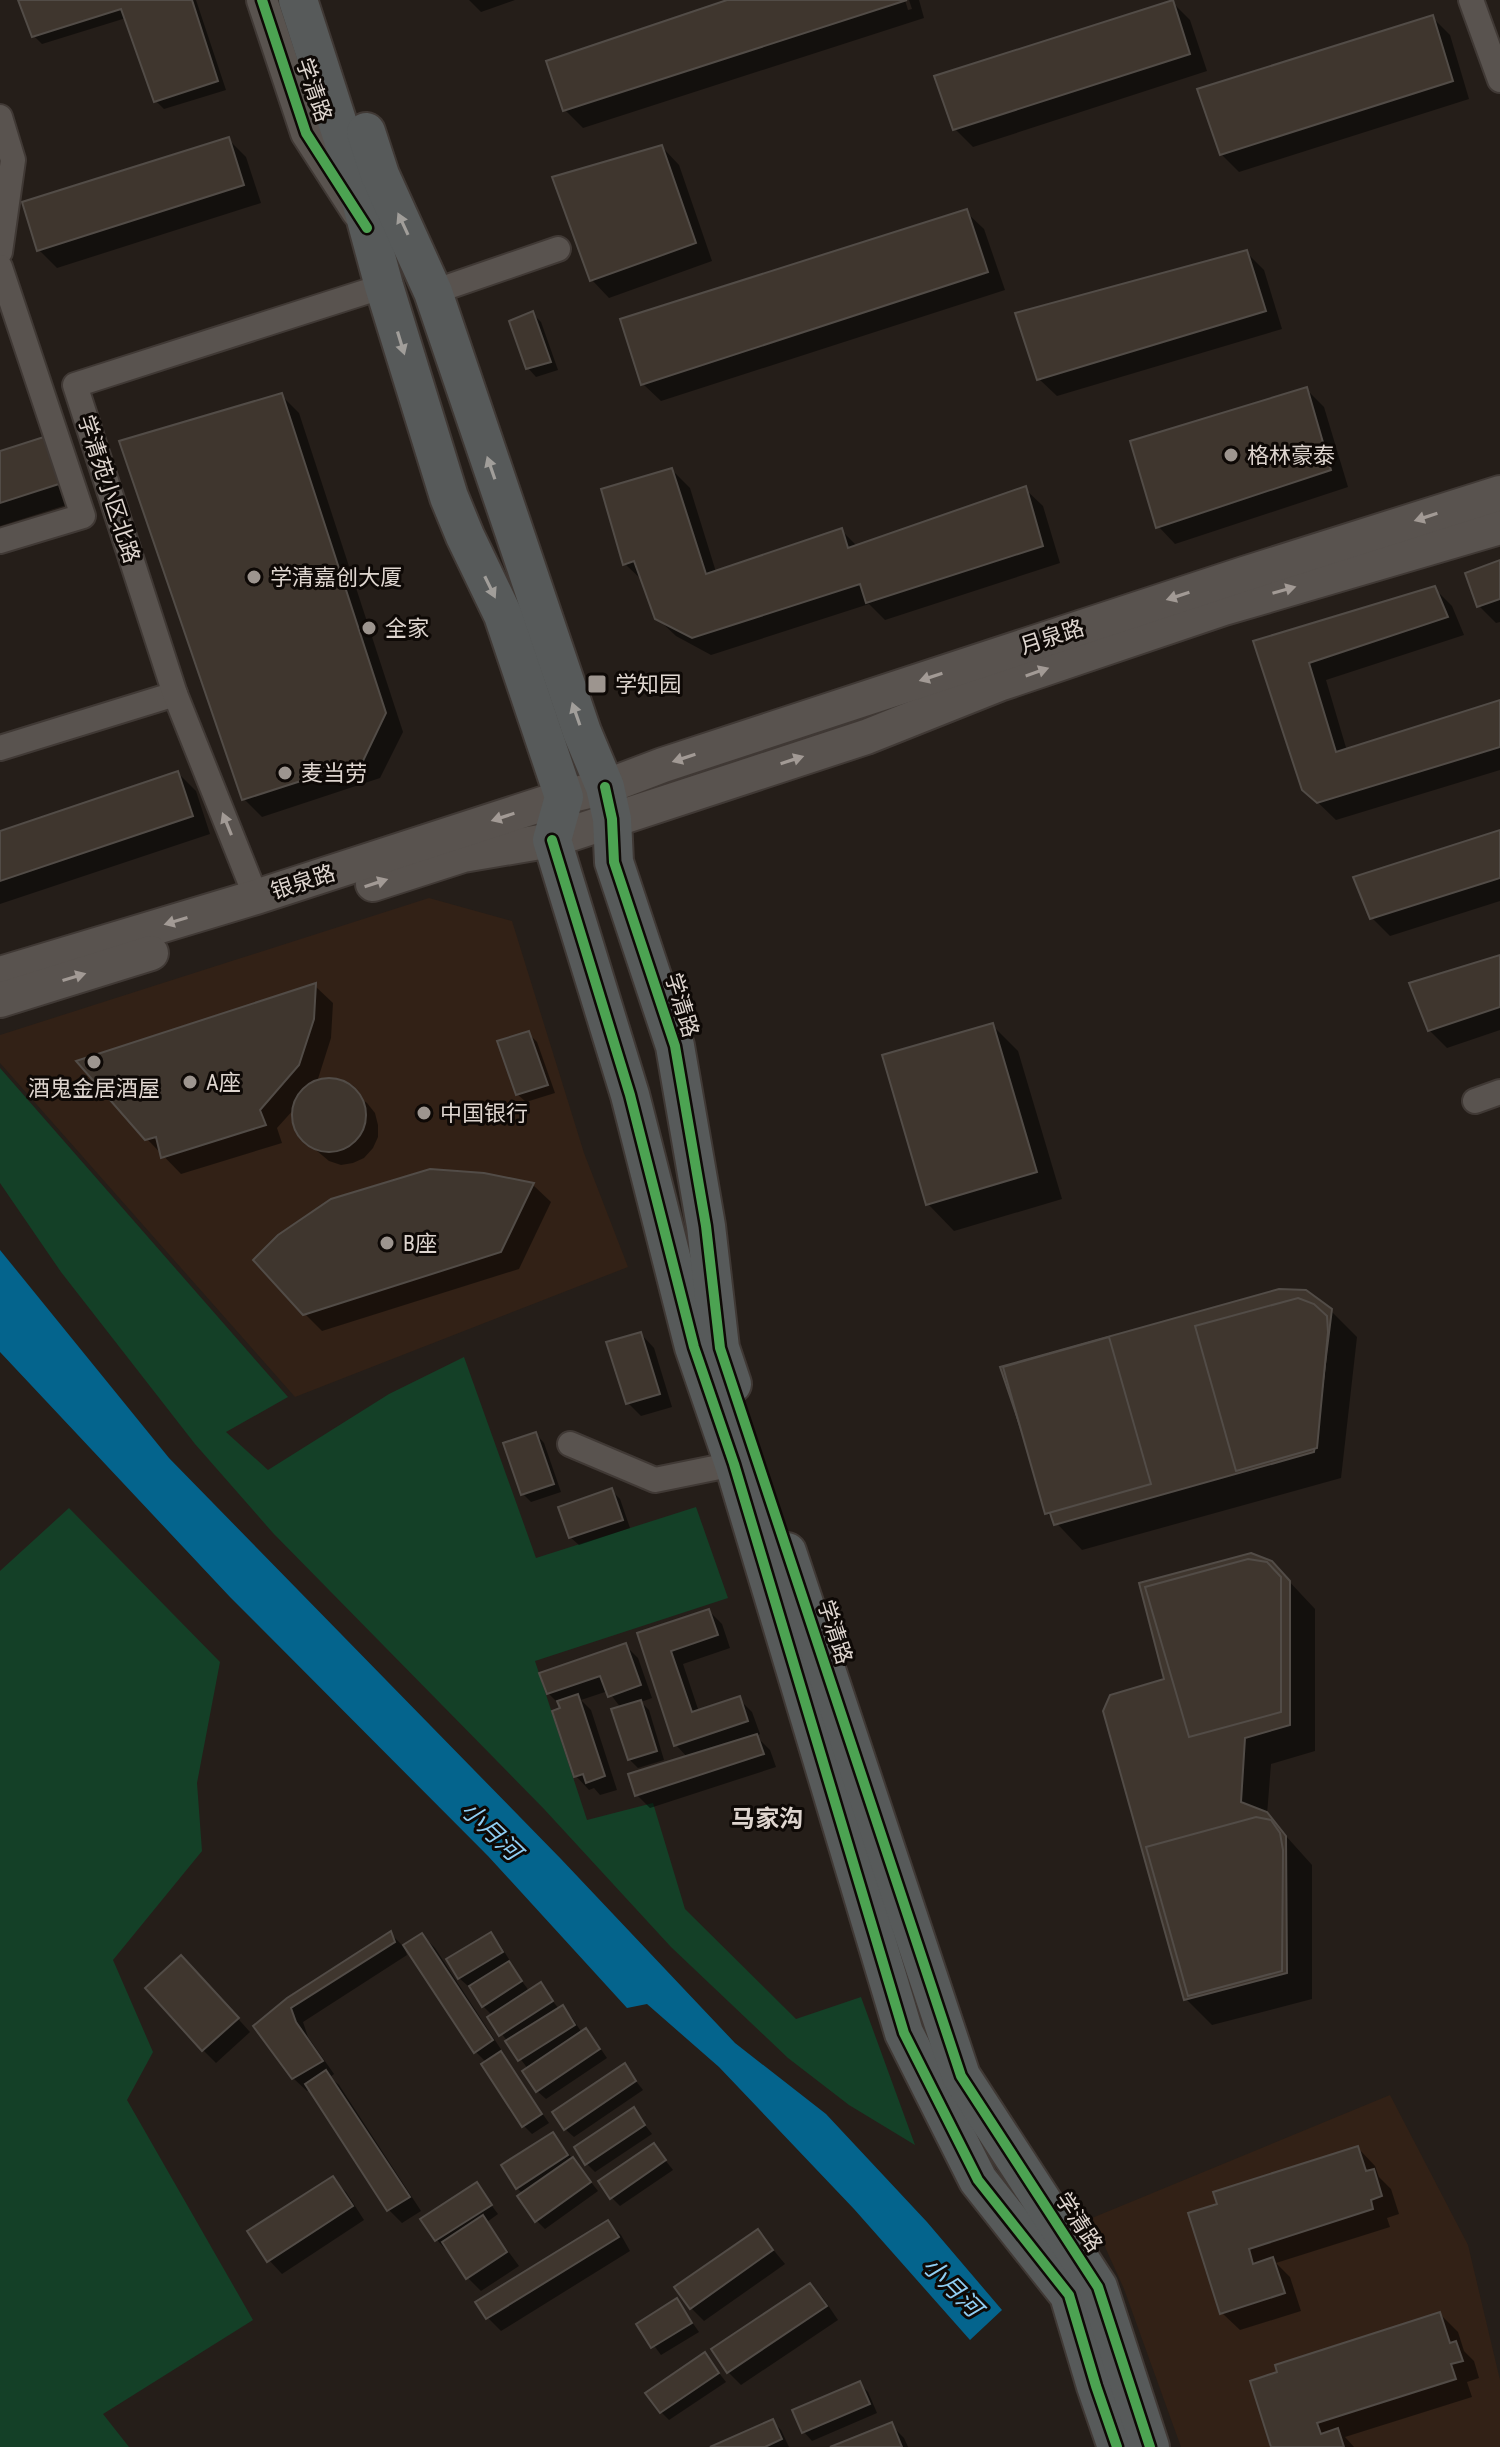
<svg xmlns="http://www.w3.org/2000/svg" width="1500" height="2447" font-family="'Roboto Condensed','Noto Sans SC',sans-serif">
<style>
.built{fill:#322116}
.green{fill:#144027}
.water{fill:#04648d}
.shadow{fill:#0007}
.building{fill:#3f362e;stroke:#524c47;stroke-width:2}
.lines{fill:none;stroke-linecap:round;stroke-linejoin:round}
.minor-casing{stroke:#403935;stroke-width:28}
.tertiary-casing{stroke:#403935;stroke-width:34}
.secondary-casing{stroke:#403935;stroke-width:38}
.primary-casing{stroke:#403935;stroke-width:42}
.minor{stroke:#59534f;stroke-width:24}
.tertiary{stroke:#59534f;stroke-width:30}
.secondary{stroke:#59534f;stroke-width:34}
.primary{stroke:#575a5a;stroke-width:38}
.cycleway-casing{stroke:#0e0906;stroke-width:15}
.cycleway{stroke:#4ca352;stroke-width:10}
.oneway{fill:#a19e9a}
.oneway2{fill:#a29a95}
.poi-dot{fill:#9d958f;stroke:#0e0906;stroke-width:3}
.labels{text-anchor:middle;dominant-baseline:central;stroke-width:6;stroke-linejoin:round;paint-order:stroke}
.street-label{font-size:22px;fill:#ded5cf;stroke:#0e0906}
.poi-label{font-size:22px;fill:#ded5cf;stroke:#0e0906;text-anchor:start}
.neighbourhood-label{font-size:24px;font-weight:bold;fill:#ded5cf;stroke:#0e0906}
.water-label{font-size:24px;font-style:italic;fill:#90cef4;stroke:#0e0906}
</style>
<rect width="100%" height="100%" fill="#251e19"/>
<!-- built -->
<g class="built">
<polygon points="429,898 512,921 584,1153 628,1267 295,1397 0,1063 0,1035"/>
<polygon points="1390,2095 1468,2245 1500,2380 1500,2447 1181,2447 1124,2289 1092,2218"/>
</g>
<!-- green -->
<g class="green">
<polygon points="0,1068 288,1397 226,1432 268,1470 389,1394 464,1357 536,1558 696,1507 728,1598 535,1661 587,1820 653,1803 685,1909 796,2019 861,1997 915,2145 849,2105 788,2058 671,1947 544,1809 273,1533 195,1444 61,1272 0,1183"/>
<polygon points="69,1508 220,1662 197,1783 202,1851 113,1960 153,2052 127,2100 253,2320 103,2414 129,2447 0,2447 0,1571"/>
</g>
<!-- water -->
<polygon class="water" points="0,1250 169,1458 561,1859 735,2043 826,2114 927,2222 1002,2310 970,2340 854,2209 719,2067 647,2004 627,2008 488,1856 230,1597 0,1352"/>
<!-- shadow -->
<g class="shadow">
<polygon points="21,0 196,0 226,90 164,109 155,100 126,18 42,44 33,35"/>
<polygon points="469,0 515,0 481,12"/>
<polygon points="733,0 905,0 908,10 912,9 909,0 919,0 924,18 583,128 565,110"/>
<polygon points="1172,2 1190,20 1207,71 973,147 955,129"/>
<polygon points="1433,18 1450,35 1469,99 1239,172 1221,154"/>
<polygon points="228,139 246,157 261,203 57,268 39,250"/>
<polygon points="662,147 679,165 712,261 609,298 592,280"/>
<polygon points="966,212 984,229 1005,290 661,401 643,384"/>
<polygon points="1246,252 1264,270 1282,329 1057,396 1039,379"/>
<polygon points="533,314 541,322 558,370 536,377 528,368"/>
<polygon points="1306,389 1324,407 1348,487 1175,544 1158,526"/>
<polygon points="281,395 299,413 403,732 380,778 262,817 244,799 122,443"/>
<polygon points="0,453 68,455 82,500 0,526"/>
<polygon points="672,470 690,488 716,572 841,530 858,547 1025,489 1043,506 1060,563 885,620 869,604 711,655 676,636 657,618 643,581 625,564"/>
<polygon points="1500,562 1500,622 1496,623 1479,606"/>
<polygon points="1434,588 1452,606 1464,635 1326,680 1347,751 1500,702 1500,770 1336,820 1304,789 1255,642"/>
<polygon points="178,773 196,791 210,834 0,904 0,833"/>
<polygon points="1500,832 1500,901 1390,936 1372,918"/>
<polygon points="1500,957 1500,1030 1447,1048 1429,1030"/>
<polygon points="315,986 333,1003 331,1038 317,1082 330,1080 343,1083 367,1103 375,1113 378,1125 378,1137 373,1148 364,1158 353,1163 341,1165 329,1161 304,1140 294,1120 295,1108 277,1128 282,1143 181,1174 147,1139"/>
<polygon points="992,1025 1018,1051 1062,1199 954,1231 928,1204"/>
<polygon points="529,1034 537,1042 555,1093 526,1102 517,1094"/>
<polygon points="533,1185 551,1202 519,1269 322,1331 304,1313"/>
<polygon points="1330,1310 1357,1337 1341,1478 1082,1550 1047,1513"/>
<polygon points="641,1334 654,1348 672,1407 641,1416 628,1403"/>
<polygon points="536,1434 544,1443 561,1492 531,1502 523,1494"/>
<polygon points="611,1490 620,1499 630,1528 579,1545 570,1537"/>
<polygon points="1271,1562 1315,1609 1315,1751 1271,1764 1267,1815 1312,1865 1312,1999 1212,2025 1186,1999 1166,1680"/>
<polygon points="709,1611 722,1624 730,1648 683,1664 699,1712 739,1699 752,1712 760,1734 756,1736 770,1750 776,1767 650,1808 637,1795 688,1758 676,1745 639,1634"/>
<polygon points="625,1645 638,1658 652,1698 641,1702 649,1710 664,1760 638,1768 629,1759 621,1708 608,1691 581,1700 591,1710 617,1790 600,1795 594,1788 589,1790 576,1776 561,1706 548,1693"/>
<polygon points="391,1934 404,1947 407,1955 303,2022 308,2037 334,2074 330,2077 339,2085 421,2211 402,2223 389,2210 310,2089 307,2091 293,2078 256,2026"/>
<polygon points="422,1935 435,1948 504,2054 502,2056 549,2123 532,2134 524,2126 487,2063 475,2051"/>
<polygon points="491,1935 499,1943 510,1961 508,1963 530,1992 540,1985 559,2009 562,2007 571,2016 582,2033 586,2030 594,2039 607,2058 546,2099 537,2091 528,2069 490,2018 493,2016 483,2006 470,1985 468,1986 459,1978"/>
<polygon points="194,1970 250,2032 216,2063 203,2050"/>
<polygon points="624,2066 643,2090 574,2137 565,2129"/>
<polygon points="633,2110 652,2134 595,2172 587,2164"/>
<polygon points="553,2134 598,2191 545,2229 536,2220 523,2194 517,2188"/>
<polygon points="654,2146 673,2170 620,2206 612,2198"/>
<polygon points="1358,2148 1375,2166 1379,2177 1391,2189 1399,2214 1387,2218 1390,2227 1276,2263 1290,2277 1301,2311 1240,2330 1222,2313 1191,2215"/>
<polygon points="333,2179 346,2192 364,2220 282,2274 269,2260"/>
<polygon points="476,2185 498,2214 487,2222 519,2266 481,2291 468,2278 447,2247 445,2249 437,2240 423,2219"/>
<polygon points="608,2222 621,2235 630,2251 501,2331 488,2318 478,2302"/>
<polygon points="758,2231 785,2264 704,2321 691,2308"/>
<polygon points="810,2285 823,2298 838,2320 741,2385 728,2372"/>
<polygon points="677,2301 699,2332 661,2355 639,2325"/>
<polygon points="1440,2314 1458,2332 1464,2351 1474,2361 1479,2378 1467,2382 1472,2397 1345,2437 1354,2447 1273,2447"/>
<polygon points="705,2355 726,2382 669,2420 661,2412"/>
<polygon points="860,2384 868,2392 877,2413 812,2441 804,2432"/>
<polygon points="773,2422 781,2430 789,2447 715,2447"/>
<polygon points="891,2425 904,2438 908,2447 836,2447"/>
</g>
<!-- building -->
<g class="building">
<polygon points="18,0 192,0 218,81 154,102 121,9 32,37"/>
<polygon points="727,0 907,0 563,111 546,61"/>
<polygon points="1173,0 1190,54 953,130 934,76"/>
<polygon points="1433,15 1453,81 1220,155 1197,89"/>
<polygon points="229,137 244,185 37,251 22,202"/>
<polygon points="662,145 696,243 590,281 552,177"/>
<polygon points="967,209 988,272 641,385 620,319"/>
<polygon points="1247,250 1266,311 1037,380 1015,313"/>
<polygon points="533,311 551,362 526,369 509,321"/>
<polygon points="1307,387 1331,470 1156,528 1130,441"/>
<polygon points="282,393 386,713 363,761 242,800 119,441"/>
<polygon points="50,435 65,482 0,503 0,451"/>
<polygon points="672,468 706,574 842,528 848,548 1026,486 1043,546 866,603 860,584 692,638 655,619 634,561 623,565 601,489"/>
<polygon points="1500,560 1500,599 1477,607 1465,573"/>
<polygon points="1435,586 1448,617 1309,663 1336,752 1500,700 1500,747 1317,803 1302,790 1253,641"/>
<polygon points="178,771 193,816 0,881 0,831"/>
<polygon points="1500,830 1500,878 1370,919 1353,877"/>
<polygon points="1500,955 1500,1007 1428,1031 1409,983"/>
<polygon points="316,983 314,1019 299,1065 260,1110 266,1125 161,1158 156,1137 145,1140 76,1061"/>
<polygon points="993,1023 1037,1172 926,1205 882,1055"/>
<polygon points="529,1031 548,1085 516,1095 497,1041"/>
<circle cx="329" cy="1115" r="37"/>
<polygon points="430,1169 484,1173 534,1183 501,1252 303,1315 253,1260 278,1235 331,1199"/>
<polygon points="1279,1289 1306,1290 1332,1309 1314,1452 1054,1525 1000,1367"/>
<polygon points="1298,1298 1314,1304 1327,1316 1328,1332 1317,1448 1236,1471 1195,1326"/>
<polygon points="641,1332 660,1394 626,1404 606,1342"/>
<polygon points="1109,1337 1151,1484 1045,1514 1003,1367"/>
<polygon points="536,1432 554,1484 521,1495 503,1443"/>
<polygon points="612,1488 623,1520 569,1538 558,1507"/>
<polygon points="1251,1553 1272,1561 1290,1581 1290,1725 1245,1738 1241,1802 1267,1812 1286,1836 1287,1973 1184,2000 1103,1711 1110,1695 1164,1679 1139,1583"/>
<polygon points="1248,1559 1267,1562 1281,1577 1281,1712 1189,1737 1145,1587"/>
<polygon points="709,1609 718,1635 671,1651 692,1712 740,1696 748,1721 674,1746 637,1633"/>
<polygon points="626,1643 641,1685 608,1697 600,1676 547,1694 539,1673"/>
<polygon points="578,1694 605,1776 586,1783 583,1774 574,1777 552,1711 560,1708 557,1701"/>
<polygon points="641,1700 657,1751 628,1760 611,1709"/>
<polygon points="757,1734 764,1754 635,1796 628,1774"/>
<polygon points="1256,1817 1271,1820 1280,1833 1283,1850 1282,1971 1188,1996 1146,1847"/>
<polygon points="391,1931 395,1942 291,2008 296,2022 323,2061 292,2079 253,2026 287,1998"/>
<polygon points="491,1932 503,1952 458,1979 446,1959"/>
<polygon points="422,1933 493,2040 474,2053 403,1945"/>
<polygon points="181,1955 239,2018 202,2051 145,1988"/>
<polygon points="509,1961 522,1981 482,2007 469,1986"/>
<polygon points="541,1982 553,2001 499,2036 487,2017"/>
<polygon points="563,2005 575,2025 518,2061 505,2041"/>
<polygon points="586,2028 600,2049 536,2092 522,2071"/>
<polygon points="501,2051 542,2114 522,2127 481,2064"/>
<polygon points="625,2063 636,2081 564,2130 552,2112"/>
<polygon points="326,2070 410,2197 387,2211 305,2084"/>
<polygon points="634,2107 645,2125 585,2165 574,2147"/>
<polygon points="553,2132 568,2155 516,2189 501,2165"/>
<polygon points="654,2143 666,2160 610,2199 598,2181"/>
<polygon points="1358,2146 1366,2171 1374,2169 1382,2196 1371,2200 1373,2209 1249,2249 1253,2264 1273,2257 1285,2293 1220,2314 1188,2213 1217,2204 1213,2192"/>
<polygon points="573,2157 591,2182 535,2222 517,2196"/>
<polygon points="333,2176 353,2206 267,2262 247,2231"/>
<polygon points="477,2182 492,2205 435,2241 420,2219"/>
<polygon points="483,2215 507,2252 466,2279 442,2242"/>
<polygon points="608,2220 619,2237 486,2319 475,2302"/>
<polygon points="758,2229 773,2250 690,2309 674,2287"/>
<polygon points="810,2283 827,2306 727,2373 711,2349"/>
<polygon points="677,2298 692,2323 651,2348 636,2324"/>
<polygon points="1440,2312 1450,2343 1456,2341 1463,2361 1451,2364 1456,2379 1317,2423 1321,2434 1338,2428 1344,2447 1271,2447 1250,2381 1277,2372 1275,2365"/>
<polygon points="705,2352 719,2373 660,2413 645,2393"/>
<polygon points="860,2381 870,2404 802,2433 792,2410"/>
<polygon points="773,2419 782,2439 765,2447 710,2447"/>
<polygon points="892,2422 902,2447 830,2447"/>
</g>
<g class="lines">
<defs>
<g id="minor">
<polyline points="1471,0 1500,80"/>
<polyline points="0,117 13,160 0,252"/>
<polyline points="0,267 83,516 0,541"/>
<polyline points="433,292 558,249"/>
<polyline points="0,748 175,694"/>
<polyline points="256,897 175,694 75,385 384,286"/>
<polyline points="1475,1101 1500,1092"/>
<polyline points="570,1444 655,1480 734,1464"/>
</g>
<polyline id="tertiary" points="262,0 306,133 357,212"/>
<g id="secondary">
<polyline points="373,884 463,855 552,840 866,737 999,684 1224,608 1500,527"/>
<polyline points="0,974 256,897 564,797 605,787 663,765 1244,574 1500,493"/>
<polyline points="0,1000 151,953"/>
</g>
<g id="primary">
<polyline points="298,0 351,164 384,286 449,497 465,536 503,615 564,797 552,840 630,1095 694,1347 734,1464 904,2033 978,2180 1069,2295 1096,2386 1117,2447"/>
<polyline points="366,132 380,175 433,292 582,732 605,787 612,819 614,862 675,1046 706,1226 720,1348 732,1384"/>
<polyline points="787,1552 961,2076 1098,2287 1150,2447"/>
</g>
</defs>
<!-- minor casing -->
<use href="#minor" class="minor-casing"/>
<!-- tertiary casing -->
<use href="#tertiary" class="tertiary-casing"/>
<!-- secondary casing -->
<use href="#secondary" class="secondary-casing"/>
<!-- primary casing -->
<use href="#primary" class="primary-casing"/>
<!-- minor -->
<use href="#minor" class="minor"/>
<!-- tertiary -->
<use href="#tertiary" class="tertiary"/>
<!-- secondary -->
<use href="#secondary" class="secondary"/>
<!-- primary -->
<use href="#primary" class="primary"/>
<defs>
<g id="cycleway">
<polyline points="262,0 306,133 367,228"/>
<polyline points="605,787 612,819 614,862 675,1046 706,1226 720,1348 961,2076 1098,2287 1150,2447"/>
<polyline points="552,840 630,1095 694,1347 734,1464 904,2033 978,2180 1069,2295 1096,2386 1117,2447"/>
</g>
</defs>
<!-- cycleway casing -->
<use href="#cycleway" class="cycleway-casing"/>
<!-- cycleway -->
<use href="#cycleway" class="cycleway"/>
</g>
<!-- one-way arrows -->
<defs><path id="oneway-solid" d="M-6-.8H1V-3.2L6.5 0L1 3.2V.8H-6Z" transform="scale(2)"/></defs>
<g class="oneway">
<use href="#oneway-solid" transform="translate(403 224) rotate(-115)"/>
<use href="#oneway-solid" transform="translate(401 343) rotate(73)"/>
<use href="#oneway-solid" transform="translate(491 468) rotate(-109)"/>
<use href="#oneway-solid" transform="translate(490 587) rotate(64)"/>
<use href="#oneway-solid" transform="translate(576 714) rotate(-109)"/>
</g>
<g class="oneway2">
<use href="#oneway-solid" transform="translate(1426 517) rotate(162)"/>
<use href="#oneway-solid" transform="translate(1284 590) rotate(-16)"/>
<use href="#oneway-solid" transform="translate(1178 596) rotate(162)"/>
<use href="#oneway-solid" transform="translate(1037 672) rotate(-19)"/>
<use href="#oneway-solid" transform="translate(931 677) rotate(162)"/>
<use href="#oneway-solid" transform="translate(684 758) rotate(162)"/>
<use href="#oneway-solid" transform="translate(792 760) rotate(-18)"/>
<use href="#oneway-solid" transform="translate(503 817) rotate(162)"/>
<use href="#oneway-solid" transform="translate(227 824) rotate(-112)"/>
<use href="#oneway-solid" transform="translate(376 883) rotate(-18)"/>
<use href="#oneway-solid" transform="translate(176 921) rotate(163)"/>
<use href="#oneway-solid" transform="translate(74 977) rotate(-17)"/>
</g>
<!-- markers -->
<g class="poi-dot">
<circle cx="1231" cy="455" r="8"/>
<circle cx="254" cy="577" r="8"/>
<circle cx="369" cy="628" r="8"/>
<rect x="587" y="674" width="20" height="20" rx="4"/>
<circle cx="285" cy="773" r="8"/>
<circle cx="94" cy="1062" r="8"/>
<circle cx="190" cy="1082" r="8"/>
<circle cx="424" cy="1113" r="8"/>
<circle cx="387" cy="1243" r="8"/>
</g>
<g class="labels">
<!-- street labels -->
<g class="street-label">
<text transform="translate(314 90) rotate(71)">学清路</text>
<text transform="translate(109 489) rotate(72)">学清苑小区北路</text>
<text transform="translate(1052 637) rotate(-18)">月泉路</text>
<text transform="translate(303 882) rotate(-18)">银泉路</text>
<text transform="translate(682 1005) rotate(73)">学清路</text>
<text transform="translate(835 1632) rotate(72)">学清路</text>
<text transform="translate(1079 2222) rotate(57)">学清路</text>
</g>
<!-- poi labels -->
<g class="poi-label">
<text x="1247" y="455">格林豪泰</text>
<text x="270" y="577">学清嘉创大厦</text>
<text x="385" y="628">全家</text>
<text x="615" y="684">学知园</text>
<text x="301" y="773">麦当劳</text>
<text x="206" y="1082">A座</text>
<text x="94" y="1088" text-anchor="middle">酒鬼金居酒屋</text>
<text x="440" y="1113">中国银行</text>
<text x="403" y="1243">B座</text>
</g>
<!-- neighbourhood labels -->
<g class="neighbourhood-label">
<text x="767" y="1819">马家沟</text>
</g>
<!-- water labels -->
<g class="water-label">
<text transform="translate(491 1831) rotate(44)">小月河</text>
<text transform="translate(952 2287) rotate(45)">小月河</text>
</g>
</g>
</svg>
